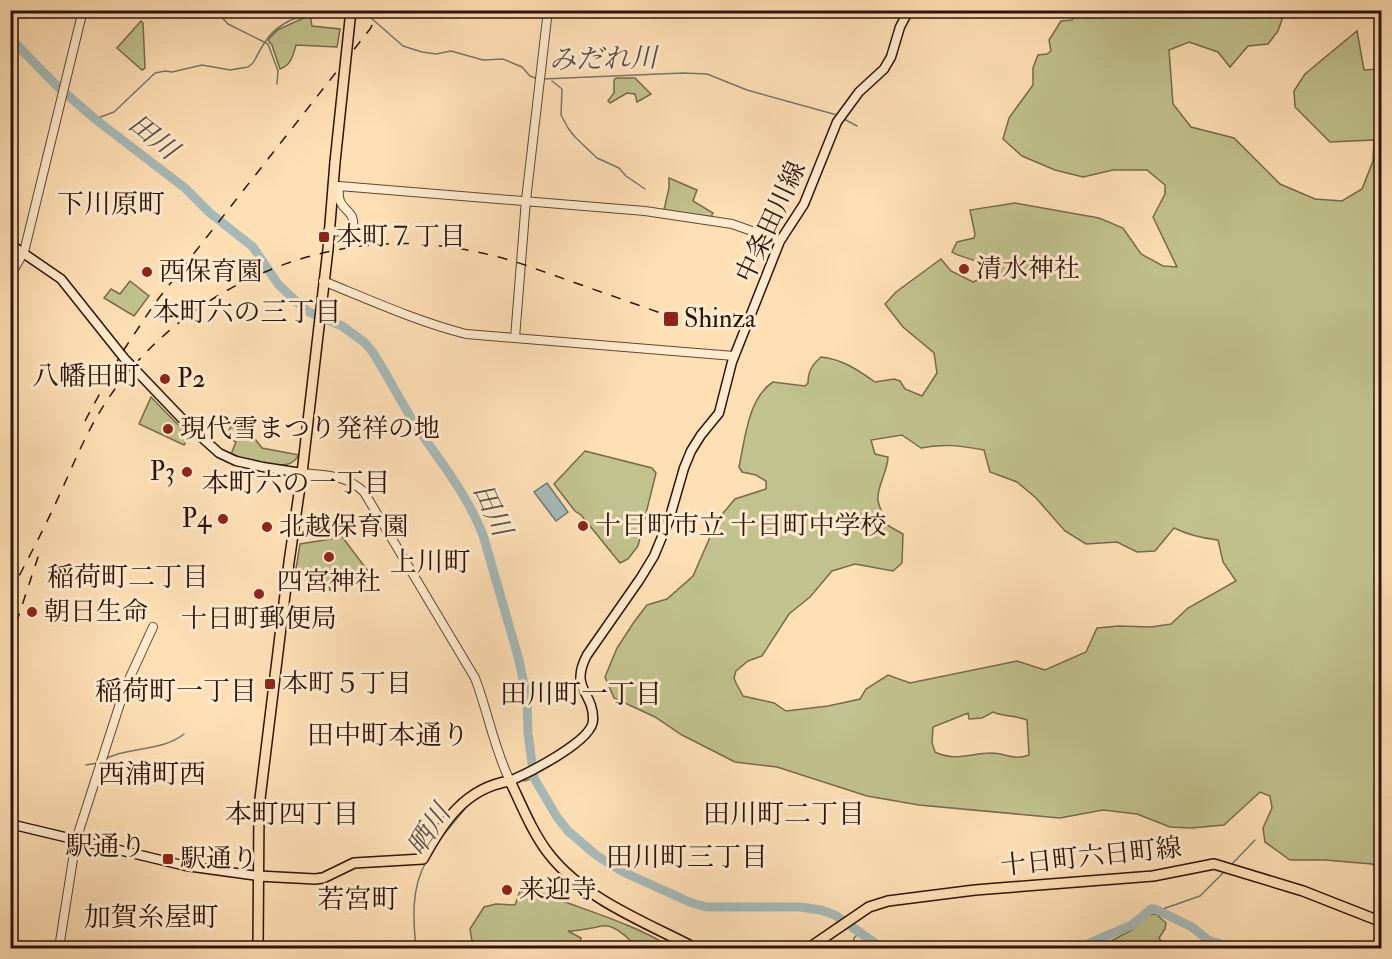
<svg xmlns="http://www.w3.org/2000/svg" width="1392" height="959" font-family="'IM FELL Double Pica','Noto Serif JP',serif">
<style>
.green{fill:#c1c28d;stroke:#786a4a;stroke-width:1.5;fill-rule:evenodd}
.water{fill:#a5bab9;stroke:#757772;stroke-width:1.5}
.lines{fill:none;stroke-linecap:round;stroke-linejoin:round}
.stream{stroke:#757772;stroke-width:1.5}
.river{stroke:#a5bab9;stroke-width:9}
.tertiary-casing{stroke:#624633;stroke-width:10}
.secondary-casing{stroke:#2e1208;stroke-width:11}
.primary-casing{stroke:#2e1208;stroke-width:12}
.trunk-casing{stroke:#2e1208;stroke-width:12}
.tertiary{stroke:#ffebcf;stroke-width:8}
.secondary{stroke:#ffebcf;stroke-width:8}
.primary{stroke:#ffe0b5;stroke-width:9}
.trunk{stroke:#ffe0b5;stroke-width:9}
.rail{stroke:#2e1208;stroke-width:1.5;stroke-dasharray:10 10;stroke-linecap:butt}
.trunk-bridge-casing{stroke:#2e1208;stroke-width:12;stroke-linecap:butt}
.trunk-bridge{stroke:#ffe0b5;stroke-width:9}
.poi-dot{fill:#8f2418;stroke:#ffebcf;stroke-width:2}
.labels{text-anchor:middle;dominant-baseline:central;stroke-width:6;stroke-linejoin:round;paint-order:stroke}
.street-label{font-size:26px;fill:#2e1208;stroke:#ffebcf}
.poi-label{font-size:26px;fill:#2e1208;stroke:#ffebcf;text-anchor:start}
.water-label{font-size:27px;font-style:italic;fill:#584d46;stroke:#ffebcf}
.neighbourhood-label{font-size:27px;fill:#2e1208;stroke:#ffebcf}
</style>
<rect width="100%" height="100%" fill="#ffe0b5"/>
<filter id="stains"><feTurbulence type="fractalNoise" baseFrequency=".00333" numOctaves="4"/><feColorMatrix values="0 0 0 0 .2 0 0 0 0 .09 0 0 0 0 .02 0 0 0 .5 -.17"/></filter>
<radialGradient id="worn" r=".72"><stop offset=".6" stop-color="#630" stop-opacity="0"/><stop offset="1" stop-color="#630" stop-opacity=".3"/></radialGradient>
<!-- green -->
<g class="green">
<path d="M1077,11H1285L1278,31L1268,44L1248,46L1230,67L1218,52L1189,42L1169,50L1173,104L1191,127L1234,138L1280,184L1315,199L1342,201L1362,189L1373,161L1374,140L1330,142L1295,107L1294,91L1305,74L1357,31L1364,70L1381,69V872L1372,864L1325,860H1290L1265,842L1263,828L1272,808L1270,796L1260,792L1224,825L1191,828L1170,827L1137,814L1103,810L1060,818L919,805L867,796L777,767L735,762L682,735L655,717L614,698L605,677L617,648L634,622L647,605L667,599L693,576L718,519L735,499L766,489V481L756,475L742,472L739,467C745,439 748,398 773,382L805,386L808,383C808,371 812,365 821,357C842,359 858,370 875,382L894,379L900,381L905,389L922,396L937,373L934,353L903,327L885,304L896,292L941,259L951,271L973,282L980,279V264C971,257 961,258 952,252L957,242L974,238L975,234L970,210L1015,203L1099,218L1123,228L1141,254L1163,266L1177,267L1153,217L1165,194V185L1147,170H1113L1083,177L1055,170L1022,156L1003,139L1009,118L1033,85V68L1038,55L1047,54L1051,51L1049,40L1061,21L1072,20ZM902,435L921,448C943,443 962,446 984,450L990,472L1017,482L1036,498L1065,531L1086,544L1117,542L1137,552L1155,551L1174,528C1188,535 1202,538 1218,540L1223,562L1236,581L1188,608L1171,624L1151,627L1119,626L1097,628L1086,652L1045,670L1017,661L910,683L888,675L866,689L860,699L828,706L786,711L774,703L743,696L736,683L734,678L736,671L748,661L762,656L789,614L810,597L832,571L855,564L893,571L902,563L903,534L887,525C884,517 880,509 878,501C876,488 888,471 888,457L875,454L871,440ZM993,712C1004,717 1016,715 1027,720L1029,755C1013,761 1006,753 991,753C971,753 955,762 935,752L932,743L933,727L968,713L969,719L982,718Z"/>
<path d="M310,15L312,26L340,29L337,47L296,45C293,56 291,65 280,69L272,45L268,40L277,30Z"/>
<polygon points="141,21 143,23 145,68 142,70 117,48"/>
<polygon points="616,78 635,78 651,94 637,102 635,94 627,93 610,103 608,101 614,93 614,80"/>
<polygon points="669,178 697,190 693,201 713,213 711,217 664,210 669,188"/>
<polygon points="130,281 149,296 134,316 104,298 111,289 120,294"/>
<polygon points="151,397 189,436 184,445 139,424"/>
<path d="M236,417L242,422L262,448L299,455C296,459 294,463 288,464C275,468 244,459 231,454L236,442L226,436Z"/>
<polygon points="585,451 652,468 656,473 638,546 628,559 620,563 581,515 575,511 554,484"/>
<polygon points="340,534 371,575 357,584 330,590 328,583 314,584 309,574 295,575 300,544 331,539"/>
<path d="M520,891L537,897L539,892C583,910 631,922 672,948H639C630,941 615,923 602,926C590,928 580,931 568,931L581,938L580,942L569,948H480L472,941L470,929L484,907L496,904L515,905Z"/>
<polygon points="1156,914 1166,923 1165,929 1159,938 1164,945 1186,945 1194,948 1098,948 1132,930 1149,915"/>
</g>
<!-- water -->
<polygon class="water" points="547,483 568,512 556,521 534,492"/>
<g class="lines">
<!-- stream -->
<g class="stream">
<polyline points="215,10 228,24 268,44 278,71 277,84"/>
<polyline points="362,10 403,46 422,52 436,54 451,51 483,60 503,59 522,67 530,76 538,79"/>
<polyline points="543,79 683,73 707,74 747,90 837,115"/>
<polyline points="552,81 562,89 561,115 568,128 575,137 597,158 619,168 626,176 645,189"/>
<path d="M95,119L114,112L155,73L165,71L172,72L202,65L230,70L248,67L253,63C264,43 268,32 289,21C297,17 303,17 310,10"/>
<polyline points="844,119 857,126"/>
<polyline points="10,697 15,698"/>
<path d="M107,758C132,746 161,752 184,734"/>
<polyline points="86,765 97,763"/>
<polyline points="524,781 534,778"/>
<polyline points="491,791 502,788"/>
<polyline points="432,852 440,839 469,804"/>
<polyline points="1231,865 1255,840"/>
<polyline points="1160,910 1200,896 1225,871"/>
<path d="M416,948C413,920 411,888 426,862"/>
<polyline points="853,948 854,938 859,933"/>
</g>
<!-- river -->
<g class="river">
<path d="M10,38L56,85L95,119L185,188L210,213L253,247L278,284L299,304L309,312L342,326L364,342L372,351C389,378 403,406 420,432C444,466 468,497 483,535L519,660L527,700L528,733L534,778L557,817L568,831L596,855L623,872L692,903L707,907H800L821,910L835,915L882,948"/>
<polyline points="1078,948 1132,925 1151,909 1155,909 1192,927 1208,940 1234,948"/>
</g>
<defs>
<g id="tertiary">
<path d="M328,231L347,232L353,226C355,212 344,211 340,201C338,196 339,190 339,186L645,211L732,224L780,241"/>
<polyline points="10,276 24,252 83,10"/>
<path d="M323,281C370,300 416,321 466,334L734,356"/>
<polyline points="515,338 526,200 548,10"/>
<path d="M302,473C326,476 345,474 364,492L475,678C488,712 494,748 510,781"/>
<polyline points="59,948 76,840 125,688 153,627"/>
</g>
<g id="secondary">
<polyline points="10,244 61,279 124,358 188,425 219,453 236,461 263,467 302,473"/>
<path d="M510,781C528,773 593,741 593,720C594,692 569,689 587,655L640,579L654,556L669,520L684,468L691,451L701,435L719,413L732,362L780,241L804,204L837,122L859,92L884,69L891,57L900,27L909,10"/>
<polyline points="10,824 186,866 258,876"/>
</g>
<g id="primary">
<path d="M258,876L315,879L323,878L354,863L423,859C443,822 465,788 510,781C521,804 533,834 549,854C584,899 645,922 695,948"/>
<polyline points="809,948 869,907 888,901 975,890 1153,876 1214,864 1303,891 1382,922"/>
</g>
<polyline id="trunk" points="258,948 259,807 289,562 302,473 328,249 335,162"/>
</defs>
<!-- tertiary casing -->
<use href="#tertiary" class="tertiary-casing"/>
<!-- secondary casing -->
<use href="#secondary" class="secondary-casing"/>
<!-- primary casing -->
<use href="#primary" class="primary-casing"/>
<!-- trunk casing -->
<use href="#trunk" class="trunk-casing"/>
<!-- tertiary -->
<use href="#tertiary" class="tertiary"/>
<!-- secondary -->
<use href="#secondary" class="secondary"/>
<!-- primary -->
<use href="#primary" class="primary"/>
<!-- trunk -->
<use href="#trunk" class="trunk"/>
<!-- rail -->
<g class="rail">
<polyline points="85,421 121,354 155,303 370,29 381,10"/>
<path d="M10,593C27,561 44,529 59,496C74,463 87,430 108,399C177,296 308,233 432,245C464,248 495,255 525,265L686,322"/>
<polyline points="10,642 41,548"/>
</g>
<defs>
<polyline id="trunk-bridge" points="335,162 351,10"/>
</defs>
<!-- trunk-bridge casing -->
<use href="#trunk-bridge" class="trunk-bridge-casing"/>
<!-- trunk-bridge -->
<use href="#trunk-bridge" class="trunk-bridge"/>
</g>
<!-- markers -->
<g class="poi-dot">
<rect x="318" y="231" width="12" height="12" rx="3"/>
<circle cx="964" cy="269" r="6"/>
<circle cx="147" cy="272" r="6"/>
<rect x="663" y="311" width="16" height="16" rx="3"/>
<circle cx="165" cy="379" r="6"/>
<circle cx="168" cy="429" r="6"/>
<circle cx="187" cy="472" r="6"/>
<circle cx="223" cy="519" r="6"/>
<circle cx="583" cy="526" r="6"/>
<circle cx="267" cy="527" r="6"/>
<circle cx="329" cy="557" r="6"/>
<circle cx="259" cy="594" r="6"/>
<circle cx="32" cy="612" r="6"/>
<rect x="264" y="678" width="12" height="12" rx="3"/>
<rect x="162" y="853" width="12" height="12" rx="3"/>
<circle cx="507" cy="890" r="6"/>
</g>
<g class="labels">
<!-- street labels -->
<g class="street-label">
<text transform="translate(771 222) rotate(-65)">中条田川線</text>
<text transform="translate(1091 857) rotate(-6)">十日町六日町線</text>
</g>
<!-- poi labels -->
<g class="poi-label">
<text x="336" y="237">本町７丁目</text>
<text x="976" y="269">清水神社</text>
<text x="159" y="272">西保育園</text>
<text x="684" y="319">Shinza</text>
<text x="177" y="379">P2</text>
<text x="180" y="429">現代雪まつり発祥の地</text>
<text x="175" y="472" text-anchor="end">P3</text>
<text x="211" y="519" text-anchor="end">P4</text>
<text x="595" y="526">十日町市立 十日町中学校</text>
<text x="279" y="527">北越保育園</text>
<text x="329" y="582" text-anchor="middle">四宮神社</text>
<text x="44" y="612">朝日生命</text>
<text x="259" y="619" text-anchor="middle">十日町郵便局</text>
<text x="282" y="684">本町５丁目</text>
<text x="180" y="859">駅通り</text>
<text x="519" y="890">来迎寺</text>
</g>
<!-- water labels -->
<g class="water-label">
<text transform="translate(603 59) rotate(-1)">みだれ川</text>
<text transform="translate(153 137) rotate(39)">田川</text>
<text transform="translate(492 510) rotate(65)">田川</text>
<text transform="translate(429 830) rotate(-56)">晒川</text>
</g>
<!-- neighbourhood labels -->
<g class="neighbourhood-label">
<text x="111" y="204">下川原町</text>
<text x="247" y="312">本町六の三丁目</text>
<text x="86" y="376">八幡田町</text>
<text x="296" y="483">本町六の一丁目</text>
<text x="430" y="562">上川町</text>
<text x="128" y="577">稲荷町二丁目</text>
<text x="176" y="691">稲荷町一丁目</text>
<text x="581" y="694">田川町一丁目</text>
<text x="388" y="735">田中町本通り</text>
<text x="152" y="774">西浦町西</text>
<text x="292" y="814">本町四丁目</text>
<text x="784" y="814">田川町二丁目</text>
<text x="106" y="846">駅通り</text>
<text x="687" y="857">田川町三丁目</text>
<text x="358" y="899">若宮町</text>
<text x="151" y="917">加賀糸屋町</text>
</g>
</g>
<!-- margin -->
<rect width="1392" height="959" fill="none" stroke="#ffe0b5" stroke-width="36"/>
<rect x="12" y="12" width="1368" height="935" fill="none" stroke="#2e1208" stroke-width="3"/>
<rect x="18" y="18" width="1356" height="923" fill="none" stroke="#2e1208" stroke-width="1.5"/>
<rect width="100%" height="100%" filter="url(#stains)"/>
<rect width="100%" height="100%" fill="url(#worn)"/>
</svg>
